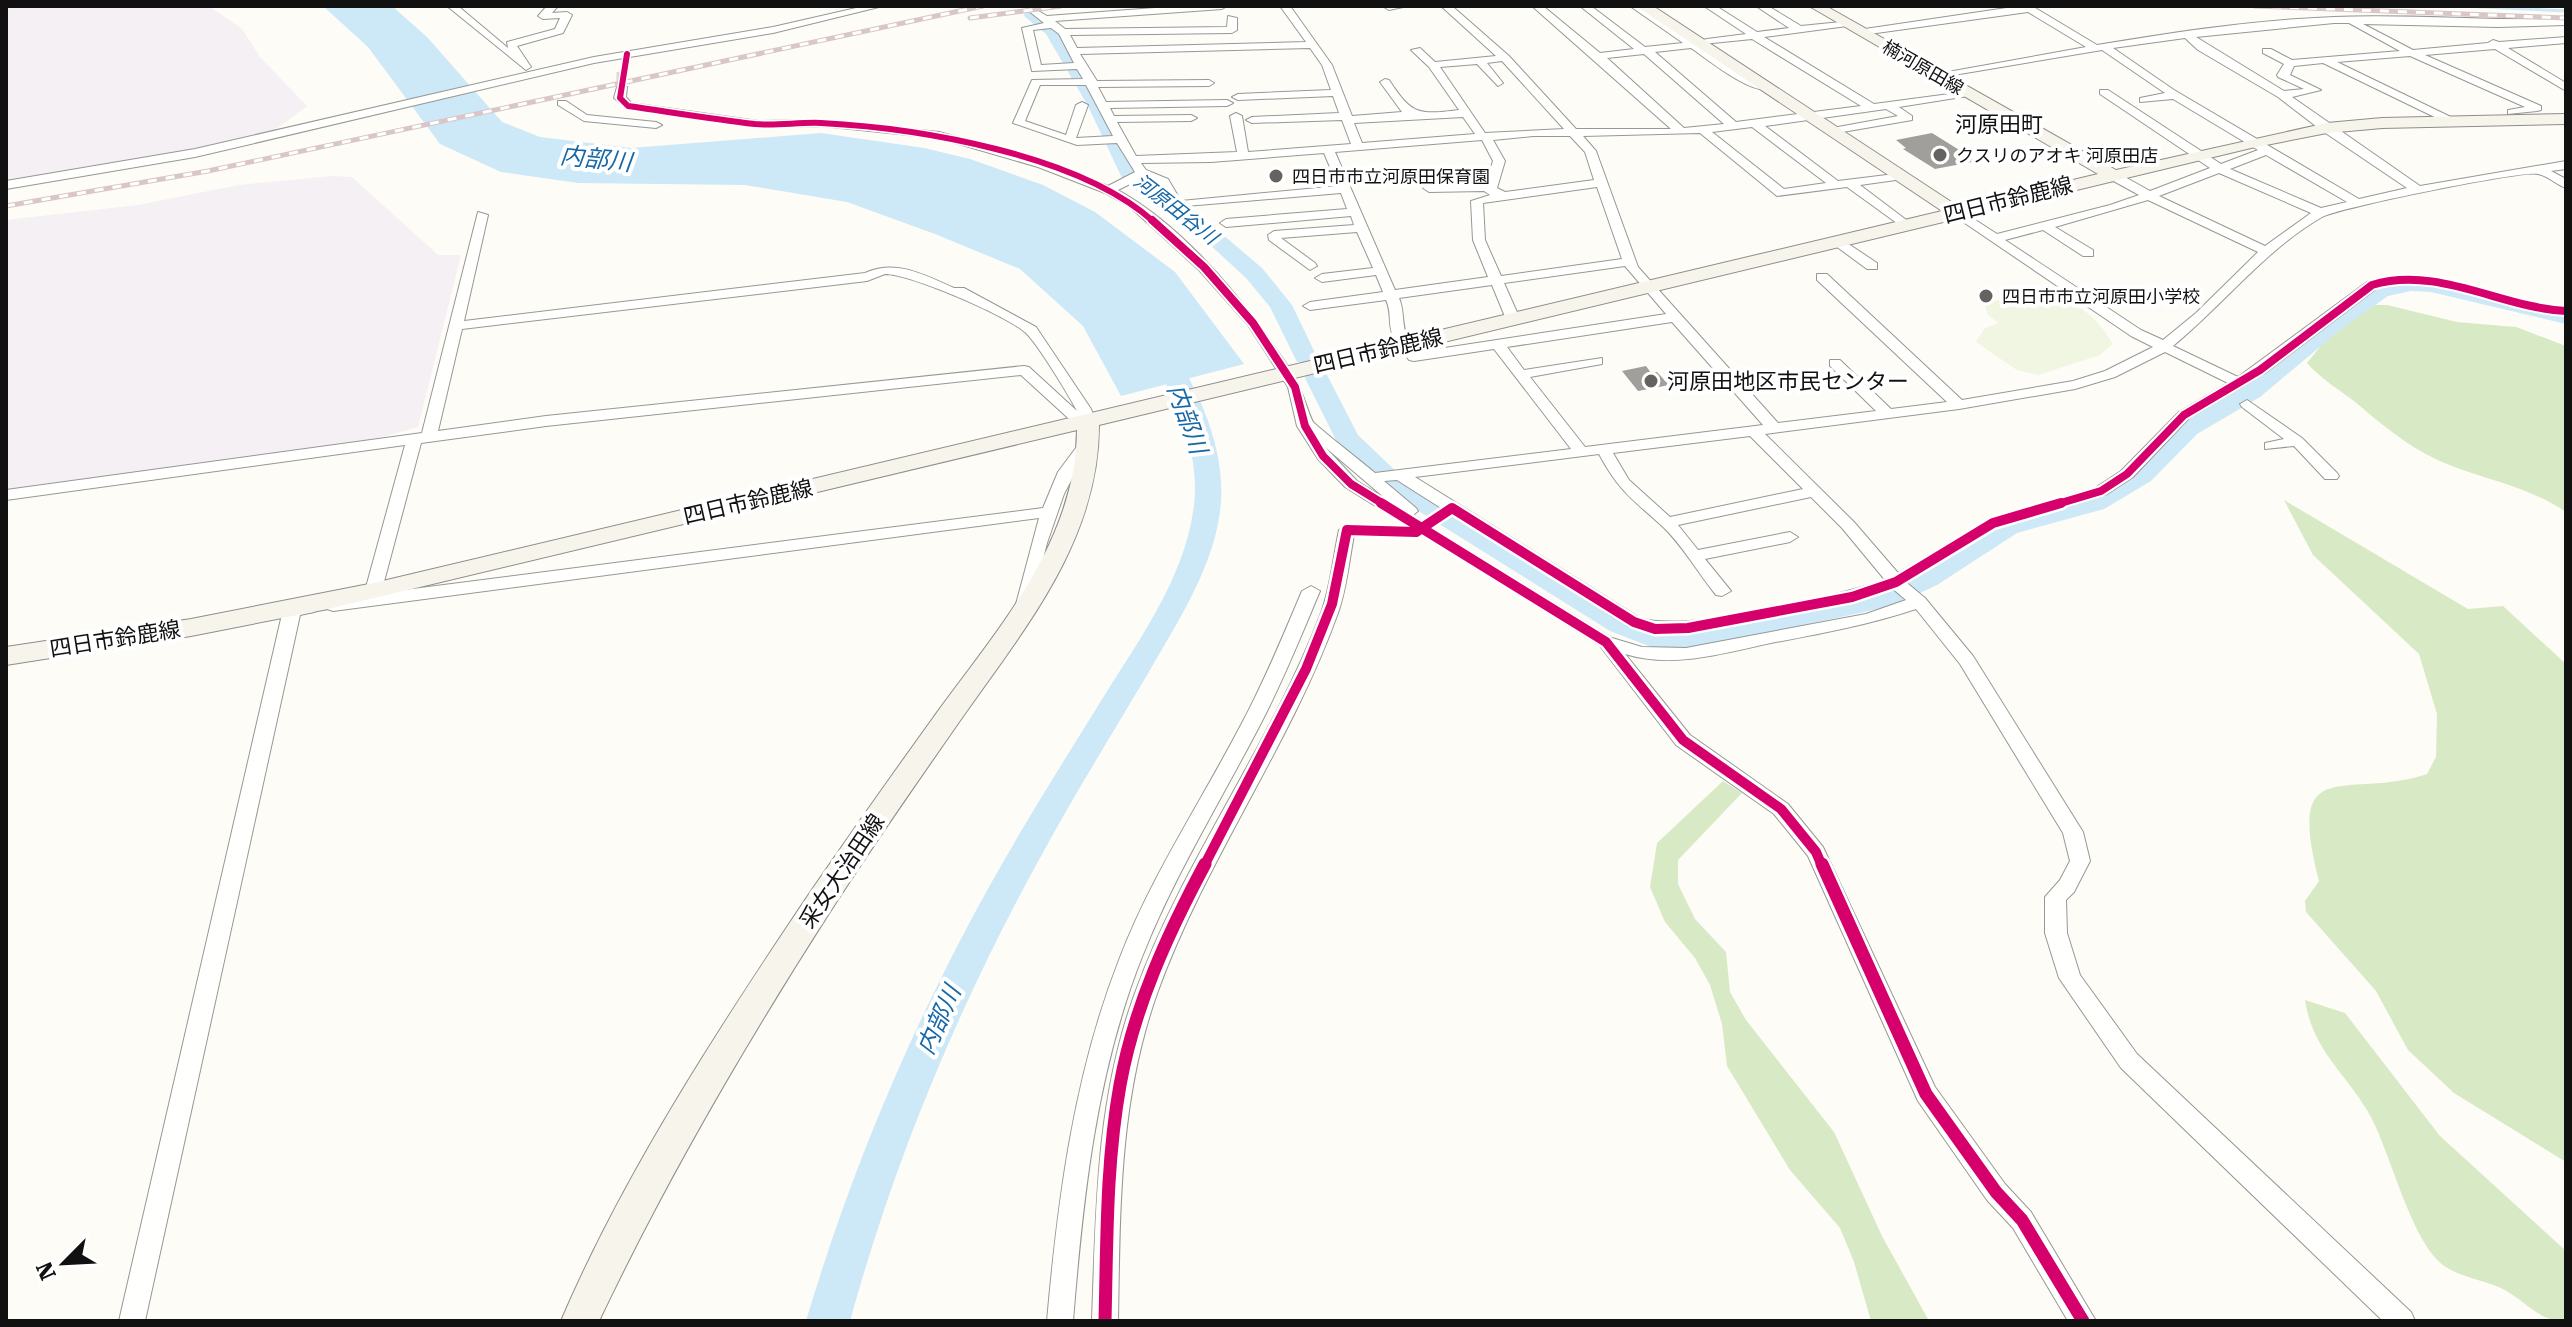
<svg xmlns="http://www.w3.org/2000/svg" width="2572" height="1327" font-family="'Roboto Serif','Noto Sans JP',serif">
<style>
.industrial{fill:#f5f0f3}
.forest{fill:#d8eac5}
.pitch{fill:#f0f6e1}
.water{fill:#cde8f7}
.lines{fill:none;stroke-linecap:round;stroke-linejoin:round}
.stream{stroke:#cde8f7;stroke-width:3}
.river{fill:#cde8f7;fill-rule:evenodd}
.building{fill:#a19f9c}
.street-tunnel{stroke:#dad9d4;stroke-width:11;stroke-dasharray:11 6;stroke-linecap:butt}
.street-casing{stroke:#979795;stroke-width:2}
.secondary-casing{stroke:#8e8d8b;stroke-width:2}
.street{fill:#fffffe;fill-rule:evenodd}
.secondary{fill:#f6f4eb;fill-rule:evenodd}
.rail-casing{stroke:#d9c6c7;stroke-width:5}
.rail{stroke:#fff;stroke-width:3;stroke-dasharray:9;stroke-linecap:butt}
.cycleway-far3-casing{stroke:#fff;stroke-width:9}
.cycleway-far2-casing{stroke:#fff;stroke-width:12}
.cycleway-far1-casing{stroke:#fff;stroke-width:15}
.cycleway-casing{stroke:#fff;stroke-width:18}
.cycleway-far3{stroke:#d6006c;stroke-width:6}
.cycleway-far2{stroke:#d6006c;stroke-width:8}
.cycleway-far1{stroke:#d6006c;stroke-width:10}
.cycleway{stroke:#d6006c;stroke-width:13}
.poi-dot{fill:#646362;stroke:#fff;stroke-width:3}
.labels{text-anchor:middle;dominant-baseline:central;stroke-width:8;stroke-linejoin:round;paint-order:stroke}
.far-street-label{font-size:18px;fill:#111;stroke:#fff}
.far-poi-label{font-size:18px;fill:#111;stroke:#fff;text-anchor:start}
.far-water-label{font-size:20px;font-style:italic;fill:#1768a6;stroke:#fff}
.far-quarter-label{font-size:22px;fill:#111;stroke:#fff}
.street-label{font-size:22px;fill:#111;stroke:#fff}
.poi-label{font-size:22px;fill:#111;stroke:#fff;text-anchor:start}
.water-label{font-size:24px;font-style:italic;fill:#1768a6;stroke:#fff}
</style>
<rect width="100%" height="100%" fill="#fdfcf7"/>
<!-- industrial -->
<g class="industrial">
<polygon points="6,6 209,6 242,29 260,57 307,106 272,132 208,148 6,182"/>
<polygon points="332,176 352,177 438,255 461,255 418,427 375,439 6,490 6,220 138,205 239,185"/>
</g>
<!-- forest -->
<g class="forest">
<path d="M2369,305H2387L2457,322L2516,327L2566,346V512C2531,488 2491,481 2452,466C2417,453 2388,430 2360,406C2342,391 2323,381 2307,363L2348,312Z"/>
<path d="M2284,500L2468,609L2503,606L2566,664V1162L2454,1093L2408,1050L2376,991L2306,912L2305,901L2319,881C2285,750 2346,801 2427,774L2436,757L2437,714L2419,654L2313,555Z"/>
<polygon points="1723,781 1742,793 1678,860 1678,884 1695,919 1726,952 1730,992 1746,1020 1834,1132 1882,1236 1929,1321 1871,1321 1854,1262 1840,1228 1790,1170 1727,1066 1722,1024 1710,985 1695,958 1665,922 1650,887 1657,843"/>
<path d="M2305,1000L2345,1013L2440,1136L2566,1251V1321C2539,1321 2530,1305 2508,1292C2489,1280 2464,1279 2446,1267C2410,1244 2390,1147 2367,1110C2342,1069 2313,1050 2305,1000Z"/>
</g>
<!-- pitch -->
<path class="pitch" d="M2043,295C2078,302 2094,313 2113,344L2100,355L2038,375L2017,370L1976,342L1985,328L1999,323L1988,315L1984,302Z"/>
<!-- water -->
<polygon class="water" points="323,6 392,6 427,37 502,122 540,137 631,148 821,133 924,148 970,159 1043,185 1095,212 1175,272 1244,364 1121,396 1083,326 1020,269 935,234 847,202 745,185 578,183 501,172 440,144 368,47"/>
<g class="lines">
<!-- stream -->
<polyline class="stream" points="2463,6 2566,11"/>
<!-- river -->
<g class="river">
<polygon points="1032,7 1038,8 1060,31 1106,106 1138,171 1164,195 1208,222 1262,268 1292,305 1317,357 1313,362 1297,362 1270,307 1246,278 1194,230 1150,203 1122,178 1088,106 1046,34 1024,16 1026,8"/>
<polygon points="2411,277 2431,278 2566,310 2566,324 2431,292 2411,291 2388,296 2345,326 2260,397 2197,434 2151,481 2104,509 2017,533 1937,585 1892,606 1688,650 1654,648 1610,631 1385,490 1338,444 1305,378 1308,373 1326,373 1358,435 1403,478 1630,617 1658,629 1688,630 1874,592 1917,573 1997,521 2086,497 2133,469 2179,424 2242,387 2329,316 2372,286"/>
<path d="M1158,339L1166,341C1199,388 1228,453 1220,511C1213,568 1178,621 1150,670C1115,729 1079,787 1046,847C962,998 896,1154 850,1321H806C851,1170 912,1025 989,887C1024,824 1063,762 1101,701C1137,643 1183,580 1193,512C1203,453 1174,396 1146,346L1150,341Z"/>
</g>
</g>
<!-- building -->
<g class="building">
<polygon points="1932,133 1977,161 1935,169 1903,149 1906,148 1896,140"/>
<polygon points="1646,366 1651,373 1657,372 1669,385 1638,391 1622,371"/>
</g>
<g class="lines">
<!-- street-tunnel -->
<polyline class="street-tunnel" points="622,72 622,87"/>
<defs>
<g id="street">
<polygon points="447,6 458,6 508,48 507,42 555,29 560,18 543,19 538,16 547,6 558,6 552,13 567,12 572,15 563,33 517,46 531,67 526,70"/>
<polygon points="865,6 883,6 773,33 594,63 195,157 6,189 6,181 195,149 594,57 773,27"/>
<path d="M1182,6H1227L1222,9L1055,21L1065,29L1227,27L1228,16L1237,18V30L1232,33L1070,35L1077,48L1306,42L1280,6H1290L1332,65L1352,116L1402,112L1380,82L1385,79L1389,80C1412,115 1418,115 1459,110L1429,67L1411,50L1420,48L1435,62L1496,56L1441,6H1452L1509,56L1576,129H1671L1532,6H1543L1600,53L1634,49L1580,6H1591L1645,47L1683,43L1630,6H1642L1740,72L1768,86V90C1746,91 1710,61 1691,48L1655,52L1736,122L1861,106L1752,39L1703,44V40L1707,39L1746,34L1704,6H1716L1757,32L1789,28L1756,6H1768L1801,26L1851,21L1852,23L1847,26L1764,37L1874,104L1972,91L1973,93L1968,96L1899,107L1912,116V120L1831,134L1827,133V129L1898,116L1886,109L1765,126L1838,181L1903,173V179L1860,185L1909,222V228L1905,229L1847,187L1777,196L1700,133L1583,136L1596,151L1638,267L1778,423L1876,411L1830,366V360H1840L1891,409L1947,402L1817,280V274H1827L1962,400L2073,381L2105,371L2153,347L2131,336L1950,213L1960,210L1997,234L2110,205L2139,195L2108,178V172H2116L2150,191L2210,168L2100,94V90H2108L2221,164L2258,150L2173,99L2140,102V98L2165,93L2102,50L1936,78L1931,75L2086,47L2028,12L1862,35L1858,34V30L2020,6H2032L2097,45C2175,32 2255,20 2334,17C2411,14 2489,21 2566,19V25L2498,27L2363,24L2413,50L2488,43L2493,40L2499,42L2566,37V43L2508,48L2566,83V91L2495,49L2425,55L2541,106V110L2537,111L2508,114V110L2525,107L2410,56L2337,62L2457,120V124H2449L2323,63L2294,66L2290,75L2321,90L2292,97L2420,186L2566,161V169L2551,171L2566,179V188C2557,185 2548,176 2538,174C2524,170 2337,208 2322,217C2265,250 2224,304 2173,346L2238,377L2367,282C2435,261 2499,304 2566,307V315C2507,312 2434,270 2377,288L2265,373L2189,418L2133,477L2107,494L1999,526L1907,583L1925,598L1973,656L2083,832L2090,861L2074,892L2066,900L2067,933L2080,975L2137,1054L2411,1312L2415,1321H2383L2121,1068L2059,978L2045,933V897L2060,880L2070,861L2063,833L1960,664L1916,609C1868,625 1820,634 1771,643C1724,653 1673,669 1625,654L1690,735L1788,804L1823,847L1935,1087L2005,1184L2031,1212L2096,1321H2068L2013,1228L1987,1200L1918,1101L1808,856L1774,814L1676,745L1600,646L1422,535H1354C1349,561 1347,588 1338,613C1291,744 1206,859 1158,991C1119,1098 1120,1209 1118,1321H1092C1096,1209 1096,1099 1135,993C1183,860 1271,745 1321,613C1331,586 1333,557 1339,530L1347,525L1409,527L1345,487L1318,459L1297,426L1288,387L1248,325L1199,270L1130,207L1105,193L1038,167L938,138L821,126L758,127L628,109L614,98L617,87L622,84L627,87L626,97L631,103L758,121L821,120L939,132L1046,161L1108,186L1135,172L1117,143L1077,145L1013,123L1032,80L1083,79L1077,69L1032,71L1022,28L1044,23L1030,12L1035,9L1047,16ZM2334,23H2349L2400,51L2292,60L2271,49H2263V53L2284,64L2277,75L2278,77L2304,89L2284,91L2196,37ZM1051,28L1059,34L1074,63L1041,65L1033,30ZM2185,38L2198,50L2278,97L2321,130L2407,188L2359,199L2174,90L2113,48ZM1310,48L1322,65L1331,90L1238,94L1232,97L1238,100L1333,96L1339,113L1252,117L1246,120L1252,123L1342,120L1351,144L1248,152L1242,116L1236,113L1230,116L1237,152L1136,156L1117,122L1191,121L1197,118L1191,115L1114,116L1110,108L1227,106L1233,103L1227,100L1106,102L1098,87L1209,86L1214,83L1209,80L1097,81L1080,54ZM1644,54L1724,124L1684,128L1607,58ZM1502,61L1564,129L1485,133L1440,67L1477,64L1498,86L1503,83L1487,63ZM1040,85H1086L1113,136L1076,138L1088,105L1082,102L1076,105L1066,135L1025,121ZM1463,117L1475,134L1362,143L1354,123ZM1752,127L1826,183L1784,189L1712,132ZM1533,136H1570L1585,152L1594,180L1505,192L1497,188L1505,161L1493,140ZM1482,140L1493,161L1486,183L1429,184L1423,188L1429,192L1484,191L1490,195L1471,201L1473,240L1488,277L1395,290L1335,152ZM1324,153L1338,186L1181,201L1168,179L1146,170L1141,163L1211,162ZM2266,155L2347,202L2321,208L2230,169ZM2219,173L2311,213L2265,246L2159,196ZM1144,177L1159,184L1171,205L1175,206L1180,203L1186,206L1341,193L1347,209L1226,219L1220,223L1226,227L1351,216L1354,225L1274,231L1268,235L1269,240L1310,270L1317,266L1315,263L1281,238L1357,232L1373,268L1322,274L1315,278L1322,282L1376,275L1383,292L1310,302L1303,306L1310,310L1386,300C1393,315 1386,325 1396,342H1406L1408,339C1401,325 1405,312 1399,298L1492,285L1506,319L1513,323L1520,319L1504,283L1625,266L1666,314L1418,352L1415,348H1405L1403,351L1409,360L1414,361L1494,349L1571,449L1375,473C1355,456 1333,440 1314,423C1310,420 1301,385 1293,374C1250,308 1188,229 1118,190ZM1597,187L1622,259L1501,276L1485,240L1483,203ZM2148,200L2258,252L2196,313L2163,340L2141,330L2005,240L2043,230L2083,256H2093V250L2055,227ZM1672,322L1763,425L1585,447L1530,377L1602,364V358L1524,370L1507,347ZM2165,352L2228,383L2179,412L2121,471L2095,488L1987,520L1898,573L1854,522L1765,434L1959,409L2075,389L2115,377ZM1750,436L1803,489L1670,517L1629,480L1613,453ZM1325,447L1386,499L1357,481ZM1599,454C1619,491 1631,498 1661,525C1682,544 1698,573 1716,595L1722,596L1731,591L1705,559L1790,542L1798,537L1790,532L1698,550L1678,525L1811,497L1842,528L1885,580C1836,596 1686,633 1640,618L1415,477ZM1397,480L1441,508L1422,521L1413,515L1418,511L1416,508L1384,481ZM1452,515L1628,626L1655,635L1688,634L1852,602L1893,589L1906,600L1866,614L1686,648L1642,647L1612,638L1433,528Z"/>
<polygon points="1408,6 1389,10 1384,7 1385,6"/>
<polygon points="558,101 566,101 587,115 656,122 662,125 656,128 584,121 558,105"/>
<path d="M478,212L488,215L464,321L865,273C897,259 924,275 954,288H964L1036,327L1091,409L1095,420L1088,424L1068,418L1021,375L546,426L421,443L381,593L1043,508L1058,472L1084,437H1094L1097,440L1084,456L1064,494L1047,543L1030,612L1024,614L1015,608L1039,518L333,611L327,609L324,605L327,601L368,595L365,591L405,445L6,500V490L422,433ZM885,274C910,274 1008,316 1026,333C1039,346 1068,394 1077,411L1029,367L1024,366L546,416L438,431L462,329L867,281Z"/>
<polygon points="1838,237 1877,263 1877,269 1867,269 1833,244 1833,238"/>
<polygon points="2247,400 2302,438 2337,473 2339,476 2337,479 2325,479 2294,446 2265,449 2265,443 2284,439 2242,407 2240,404"/>
<path d="M1311,586L1320,591C1301,636 1283,681 1260,725C1220,802 1174,876 1142,957C1096,1073 1083,1198 1073,1321H1047C1058,1198 1074,1075 1119,960C1151,876 1201,802 1242,723C1265,680 1283,636 1302,591Z"/>
<polygon points="308,602 317,608 314,612 300,615 145,1321 119,1321 283,610 286,606"/>
</g>
<path id="secondary" d="M1636,6H1653L1959,207L2098,174L1809,6H1826L2116,170L2327,123L2382,118L2566,114V124L2382,128L2327,133L2251,148L1099,425C1099,543 1021,633 957,725C913,788 869,851 828,915C744,1046 666,1180 599,1321H561C624,1173 721,1025 811,891C851,833 892,775 933,718C996,631 1076,543 1077,430L328,609L191,636L6,665V647L191,619L374,583L1942,211Z"/>
</defs>
<!-- street casing -->
<use href="#street" class="street-casing"/>
<!-- secondary casing -->
<use href="#secondary" class="secondary-casing"/>
<!-- street -->
<use href="#street" class="street"/>
<!-- secondary -->
<use href="#secondary" class="secondary"/>
<defs>
<g id="rail">
<polyline points="2254,6 2566,18"/>
<polyline points="970,18 1061,6"/>
<polyline points="6,206 208,171 983,6"/>
</g>
</defs>
<!-- rail casing -->
<use href="#rail" class="rail-casing"/>
<!-- rail -->
<use href="#rail" class="rail"/>
<defs>
<path id="cycleway-far3" d="M627,54L620,98L628,106C670,112 712,119 755,124C777,126 799,122 821,123C920,128 1080,155 1154,222"/>
<g id="cycleway-far2">
<polyline points="1152,220 1204,267 1253,323 1295,387 1305,426 1323,456 1351,484 1385,505"/>
<path d="M2054,505L2101,491L2127,474L2184,415L2260,370L2372,285C2437,265 2502,308 2566,311"/>
</g>
<g id="cycleway-far1">
<polyline points="1381,503 1606,642 1683,740 1781,809 1816,852 1822,866"/>
<polyline points="1204,866 1306,669 1332,604 1347,530 1416,532 1452,508 1634,622 1655,629 1688,628 1852,597 1896,582 1993,523 2061,503"/>
</g>
<g id="cycleway">
<polyline points="1822,864 1926,1094 1996,1192 2022,1220 2083,1321"/>
<path d="M1105,1321C1107,1242 1106,1163 1120,1085C1134,1007 1168,933 1205,864"/>
</g>
</defs>
<!-- cycleway-far3 casing -->
<use href="#cycleway-far3" class="cycleway-far3-casing"/>
<!-- cycleway-far2 casing -->
<use href="#cycleway-far2" class="cycleway-far2-casing"/>
<!-- cycleway-far1 casing -->
<use href="#cycleway-far1" class="cycleway-far1-casing"/>
<!-- cycleway casing -->
<use href="#cycleway" class="cycleway-casing"/>
<!-- cycleway-far3 -->
<use href="#cycleway-far3" class="cycleway-far3"/>
<!-- cycleway-far2 -->
<use href="#cycleway-far2" class="cycleway-far2"/>
<!-- cycleway-far1 -->
<use href="#cycleway-far1" class="cycleway-far1"/>
<!-- cycleway -->
<use href="#cycleway" class="cycleway"/>
</g>
<!-- markers -->
<g class="poi-dot">
<circle cx="1940" cy="155" r="8"/>
<circle cx="1276" cy="176" r="8"/>
<circle cx="1986" cy="296" r="8"/>
<circle cx="1651" cy="381" r="8"/>
</g>
<g class="labels">
<!-- far-street labels -->
<g class="far-street-label">
<text transform="translate(1923 67) rotate(30)">楠河原田線</text>
</g>
<!-- far-poi labels -->
<g class="far-poi-label">
<text x="1956" y="155">クスリのアオキ 河原田店</text>
<text x="1292" y="176">四日市市立河原田保育園</text>
<text x="2002" y="296">四日市市立河原田小学校</text>
</g>
<!-- far-water labels -->
<g class="far-water-label">
<text transform="translate(1176 209) rotate(38)">河原田谷川</text>
</g>
<!-- far-quarter labels -->
<g class="far-quarter-label">
<text x="1999" y="124">河原田町</text>
</g>
<!-- street labels -->
<g class="street-label">
<text transform="translate(2008 200) rotate(-14)">四日市鈴鹿線</text>
<text transform="translate(1378 351) rotate(-13)">四日市鈴鹿線</text>
<text transform="translate(748 502) rotate(-13)">四日市鈴鹿線</text>
<text transform="translate(115 639) rotate(-9)">四日市鈴鹿線</text>
<text transform="translate(842 871) rotate(-56)">采女大治田線</text>
</g>
<!-- poi labels -->
<g class="poi-label">
<text x="1667" y="381">河原田地区市民センター</text>
</g>
<!-- water labels -->
<g class="water-label">
<text transform="translate(596 159) rotate(6)">内部川</text>
<text transform="translate(1187 419) rotate(70)">内部川</text>
<text transform="translate(939 1020) rotate(-66)">内部川</text>
</g>
</g>
<!-- border -->
<rect width="2572" height="1327" fill="none" stroke="#111111" stroke-width="16"/>
<!-- north arrow -->
<g transform="translate(64 1263) rotate(246)" stroke="#ffffff" stroke-width="6" paint-order="stroke">
<path d="M0-6L14 30L0 20L-14 30Z" fill="#111111"/>
<text y="-12" font-size="22" font-weight="bold" text-anchor="middle" fill="#111111">N</text>
</g>
</svg>
